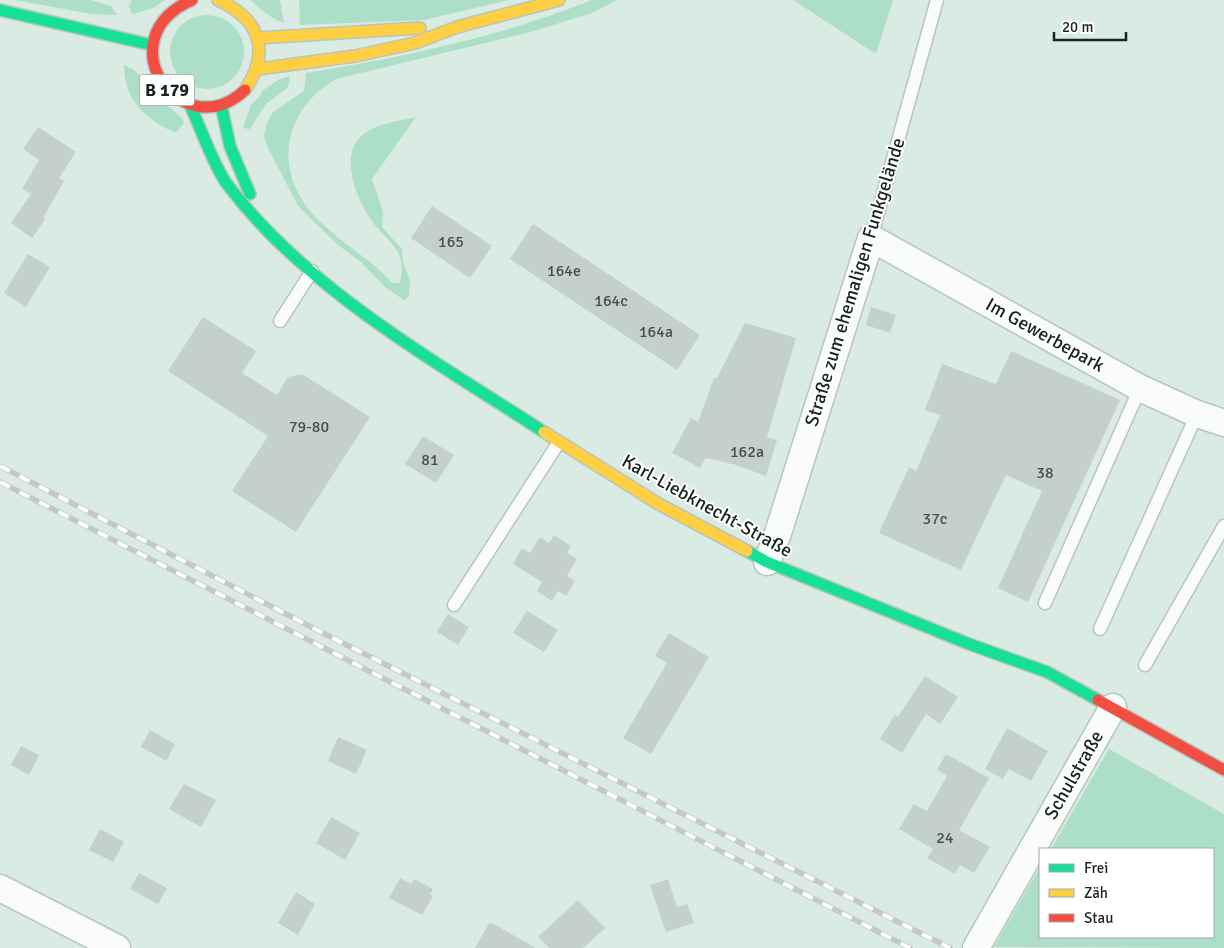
<svg xmlns="http://www.w3.org/2000/svg" width="1224" height="948" font-family="Signika,sans-serif">
<style>
.green{fill:#acdec8}
.building{fill:#c4d1cb}
.lines{fill:none;stroke-linecap:round;stroke-linejoin:round}
.lane-casing{stroke:#b8c5bf;stroke-width:15}
.street-casing{stroke:#b8c5bf;stroke-width:29}
.fast-casing{stroke:#b8c5bf;stroke-width:14}
.slow-casing{stroke:#b8c5bf;stroke-width:14}
.jam-casing{stroke:#b8c5bf;stroke-width:14}
.lane{stroke:#f9fcfb;stroke-width:12}
.street{stroke:#f9fcfb;stroke-width:26}
.fast{stroke:#16e098;stroke-width:11}
.slow{stroke:#ffcf43;stroke-width:11}
.jam{stroke:#f24e42;stroke-width:11}
.rail-casing{stroke:#c4c9c7;stroke-width:5.5}
.rail{stroke:#fff;stroke-width:4;stroke-dasharray:11;stroke-linecap:butt}
.labels{text-anchor:middle;dominant-baseline:central;stroke-width:4;stroke-linejoin:round;paint-order:stroke}
.number-label{font-size:16px;fill:#44504b}
.shield{fill:#fff;stroke:#5e6662;stroke-width:1}
.shield-label{font-size:18px;font-weight:bold;fill:#19241f}
.street-label{font-size:19px;fill:#19241f;stroke:#fff}
</style>
<rect width="100%" height="100%" fill="#daebe3"/>
<!-- green -->
<g class="green">
<polygon points="15,0 90,0 111,6 117,15 92,14"/>
<polygon points="132,0 165,0 153,8 134,14 132,14 129,6"/>
<path d="M251,0H280L284,23C270,18 261,10 251,0Z"/>
<polygon points="299,0 509,0 424,20 300,25"/>
<path d="M592,0H617L592,13L527,33L336,79C315,92 301,106 292,131C288,143 288,151 289,164C297,223 356,243 392,283H400C408,246 386,243 370,218C355,196 338,152 365,133C379,123 400,121 416,117L372,179L383,212L382,227L402,249L403,261L410,281L409,296L405,301L385,287L361,262L338,245L298,206L268,148L264,136L267,122L273,112L304,91L306,73C404,57 500,37 592,0Z"/>
<polygon points="793,0 893,0 876,54"/>
<circle cx="207" cy="52" r="37"/>
<path d="M124,65L133,69L144,80L155,99L160,100L182,118L184,123L176,133C146,120 124,100 124,65Z"/>
<polygon points="289,76 290,80 287,88 266,104 250,129 243,128 251,105 261,95 262,91 278,80"/>
<polygon points="1109,749 1224,814 1224,948 994,947 1040,867 1040,937 1213,937 1213,849 1051,849"/>
</g>
<!-- building -->
<g class="building">
<polygon points="38,127 76,152 59,178 64,181 43,218 45,219 32,238 11,223 31,194 22,189 39,160 23,149"/>
<polygon points="432,206 492,246 470,278 411,238"/>
<polygon points="533,224 700,335 677,370 510,259"/>
<polygon points="28,254 50,267 26,307 4,293"/>
<polygon points="871,307 896,315 890,333 866,325"/>
<polygon points="203,317 256,351 242,373 277,395 288,377 302,374 370,417 296,532 232,491 268,436 168,371"/>
<polygon points="745,323 796,338 767,437 777,440 766,476 733,464 706,458 700,468 672,453 691,418 698,422 714,378 717,378"/>
<polygon points="1011,351 1120,400 1028,602 998,588 1042,491 1006,475 961,570 879,533 909,467 916,471 940,415 925,410 942,364 996,384"/>
<polygon points="423,436 454,455 436,483 405,464"/>
<polygon points="554,535 571,546 567,553 577,559 567,576 575,581 566,596 558,591 552,601 537,591 542,582 513,564 522,548 530,553 540,537 549,543"/>
<polygon points="527,611 558,630 544,652 513,633"/>
<polygon points="448,614 469,627 458,645 437,632"/>
<polygon points="669,633 709,657 651,754 623,738 667,663 655,656"/>
<polygon points="925,676 958,697 940,724 926,714 902,753 880,739 895,715 898,717"/>
<polygon points="1007,728 1048,751 1031,781 1009,769 1003,779 985,769"/>
<polygon points="150,730 175,744 166,761 141,747"/>
<polygon points="338,737 367,750 356,774 328,761"/>
<polygon points="21,746 39,755 29,775 11,765"/>
<polygon points="946,754 989,778 959,830 990,847 974,873 960,865 955,874 927,858 933,849 899,829 914,804 927,811 947,776 937,770"/>
<polygon points="184,784 216,800 201,827 169,809"/>
<polygon points="331,817 360,833 345,860 316,843"/>
<polygon points="100,829 124,842 113,862 89,850"/>
<polygon points="139,873 167,888 158,904 130,889"/>
<polygon points="400,878 411,884 414,879 433,889 430,894 433,896 422,915 389,898"/>
<polygon points="668,879 677,907 687,904 694,923 666,932 650,885"/>
<polygon points="296,892 315,904 298,935 278,923"/>
<polygon points="578,900 605,928 583,948 549,948 538,937"/>
<polygon points="490,922 536,948 475,948"/>
</g>
<g class="lines">
<defs>
<g id="lane">
<polyline points="871,238 937,0"/>
<polyline points="280,321 312,271"/>
<polyline points="1045,603 1140,388"/>
<polyline points="454,605 559,442"/>
<polyline points="1100,629 1197,414"/>
<polyline points="1145,665 1224,526"/>
</g>
<g id="street">
<polyline points="767,562 778,533 871,238 1140,388 1197,414 1224,423"/>
<polyline points="0,888 117,948"/>
<polyline points="976,948 1113,707"/>
</g>
<g id="fast">
<polyline points="0,10 152,45"/>
<path d="M190,105C200,126 214,167 227,184C306,289 435,361 544,432"/>
<polyline points="221,105 230,146 250,194"/>
<polyline points="747,551 767,562 969,644 1047,672 1098,700"/>
</g>
<g id="slow">
<path d="M218,0C260,19 271,51 245,90"/>
<polyline points="258,38 420,28"/>
<polyline points="258,69 355,56 415,43 457,27 559,0"/>
<polyline points="544,432 657,503 747,551"/>
</g>
<g id="jam">
<path d="M192,0C104,39 182,149 245,90"/>
<polyline points="1098,700 1224,770"/>
</g>
</defs>
<!-- lane casing -->
<use href="#lane" class="lane-casing"/>
<!-- street casing -->
<use href="#street" class="street-casing"/>
<!-- fast casing -->
<use href="#fast" class="fast-casing"/>
<!-- slow casing -->
<use href="#slow" class="slow-casing"/>
<!-- jam casing -->
<use href="#jam" class="jam-casing"/>
<!-- lane -->
<use href="#lane" class="lane"/>
<!-- street -->
<use href="#street" class="street"/>
<!-- fast -->
<use href="#fast" class="fast"/>
<!-- slow -->
<use href="#slow" class="slow"/>
<!-- jam -->
<use href="#jam" class="jam"/>
<defs>
<g id="rail">
<polyline points="0,466 317,630 950,948"/>
<polyline points="0,482 910,948"/>
</g>
</defs>
<!-- rail casing -->
<use href="#rail" class="rail-casing"/>
<!-- rail -->
<use href="#rail" class="rail"/>
</g>
<g class="labels">
<!-- number labels -->
<g class="number-label">
<text x="451" y="242">165</text>
<text x="564" y="271">164e</text>
<text x="611" y="301">164c</text>
<text x="656" y="332">164a</text>
<text x="309" y="427">79-80</text>
<text x="747" y="452">162a</text>
<text x="430" y="460">81</text>
<text x="1045" y="473">38</text>
<text x="935" y="519">37c</text>
<text x="945" y="838">24</text>
</g>
<!-- shield labels -->
<rect class="shield" x="139.5" y="74.5" width="55" height="31" rx="4"/>
<g class="shield-label">
<text x="167" y="90">B 179</text>
</g>
<!-- street labels -->
<g class="street-label">
<text transform="translate(855 282) rotate(-73)">Straße zum ehemaligen Funkgelände</text>
<text transform="translate(1045 335) rotate(29)">Im Gewerbepark</text>
<text transform="translate(707 506) rotate(29)">Karl-Liebknecht-Straße</text>
<text transform="translate(1074 775) rotate(-60)">Schulstraße</text>
</g>
</g>
<!-- legend -->
<rect x="1039" y="848" width="175" height="90" fill="#ffffff" stroke="#a3a7a5"/>
<rect x="1049" y="864" width="25" height="8" fill="#16e098" stroke="#a3a7a5"/>
<text x="1084" y="873" font-size="15" fill="#19241f">Frei</text>
<rect x="1049" y="889" width="25" height="8" fill="#ffcf43" stroke="#a3a7a5"/>
<text x="1084" y="898" font-size="15" fill="#19241f">Zäh</text>
<rect x="1049" y="914" width="25" height="8" fill="#f24e42" stroke="#a3a7a5"/>
<text x="1084" y="923" font-size="15" fill="#19241f">Stau</text>
<!-- scale -->
<path d="M1054 32v8h72v-8" fill="none" stroke="#19241f" stroke-width="2.5"/>
<text x="1062" y="32" font-size="15" fill="#19241f" stroke="#ffffff" stroke-width="4" paint-order="stroke">20 m</text>
</svg>
